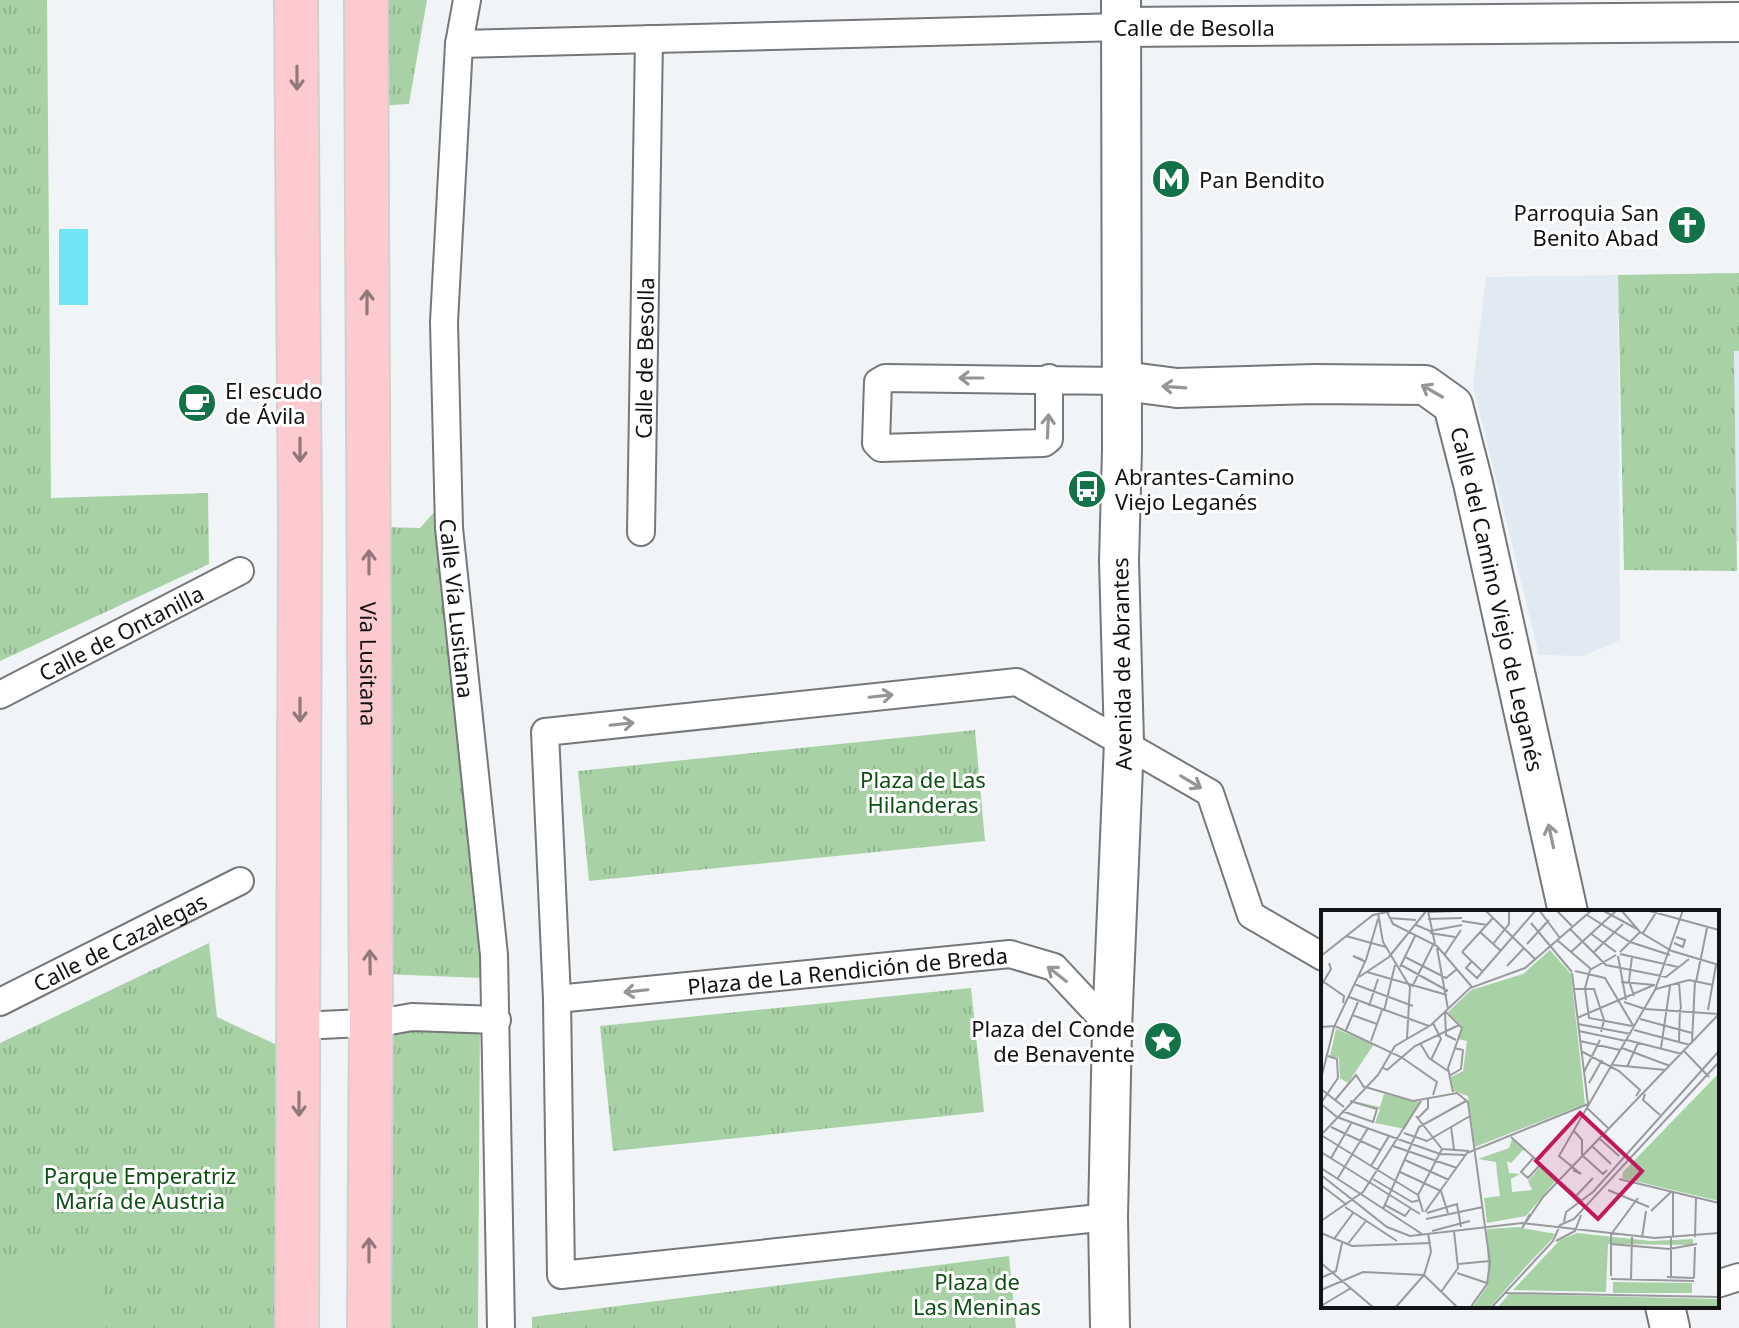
<svg xmlns="http://www.w3.org/2000/svg" width="1739" height="1328" viewBox="0 0 1739 1328" font-family="'Noto Sans',sans-serif">
  <defs>
    <pattern id="grass-tufts" width="24" height="20" patternUnits="userSpaceOnUse" patternTransform="scale(2)"><rect width="24" height="20" fill="#a8d2a6"/><path d="M3 7l-1-3M5 7V3M7 7l1-3M15 17l-1-3M17 17v-4M19 17l1-3" fill="none" stroke="#90b38e"/></pattern>
  </defs>
  <rect width="100%" height="100%" fill="#f1f4f7"/>
  <!-- built -->
  <path fill="#e1eaf3" d="M1618,275L1620,640L1583,656L1539,655L1473,385L1486,277Z
    M1734,351H1739V541H1736Z"/>
  <!-- grass -->
  <path fill="url(#grass-tufts)" d="M0,0H47L51,498L208,493L209,564L0,661Z
    M375,0H427L409,104L375,106Z
    M1739,273V351H1734L1737,571L1624,570L1618,275Z
    M438,508L482,978L383,974V527L420,528Z
    M975,730L985,841L589,881L578,771Z
    M209,943L217,1017L281,1047L280,1328H0V1043Z
    M971,988L984,1112L613,1151L600,1026Z
    M480,1018L478,1328H383L384,1022Z
    M1009,1256L1016,1328H532V1317Z"/>
  <!-- pitch -->
  <path fill="#a8d2a6" d="M102,1258L106,1328H0V1263Z"/>
  <!-- water -->
  <path fill="#6fe4f4" d="M59,229H88V305H59Z"/>
  <g fill="none" stroke-linecap="round" stroke-linejoin="round">
    <defs>
      <g id="street">
        <path id="s1" d="M467,0L459,44L444,322L449,528L494,955L501,1328"/>
        <path d="M459,44L1121,27"/>
        <path d="M1049,378V439L1044,443L881,448L876,443L878,382L885,378L1123,381"/>
        <path id="s2" d="M641,532L649,39"/>
        <path id="s3" d="M0,695L240,571"/>
        <path id="s4" d="M557,999L1010,954L1054,967L1112,1029"/>
        <path id="s5" d="M0,1002L240,881"/>
        <path d="M300,1026L384,1022L412,1017L497,1020"/>
        <path d="M1108,1217L561,1275L557,999L545,732L1017,682L1210,793L1251,915L1323,957"/>
        <path d="M1717,1284L1739,1277"/>
      </g>
      <g id="secondary">
        <path d="M1121,27L1739,22"/>
        <path id="s6" d="M1123,381L1177,388L1315,384L1425,385L1453,405L1473,483L1568,912"/>
        <path d="M1665,1306L1670,1328"/>
        <path d="M1110,1328L1108,1217L1112,1029L1124,742L1119,561L1122,450L1121,0"/>
      </g>
      <g id="primary">
        <path d="M296,0L300,527L297,1328"/>
        <path id="s7" d="M366,0L371,1023L369,1328"/>
      </g>
    </defs>
    <!-- street casing -->
    <use href="#street" stroke="#75777a" stroke-width="30"/>
    <!-- secondary casing -->
    <use href="#secondary" stroke="#75777a" stroke-width="42"/>
    <!-- primary casing -->
    <use href="#primary" stroke="#d0d0d0" stroke-width="46"/>
    <!-- street -->
    <use href="#street" stroke="#fff" stroke-width="26"/>
    <!-- secondary -->
    <use href="#secondary" stroke="#fff" stroke-width="38"/>
    <!-- primary -->
    <use href="#primary" stroke="#fdcbcf" stroke-width="42"/>
  </g>
  <!-- one-way arrows -->
  <defs><path id="oneway-shaft" d="M-6 0H5M1.5-3L5.5 0L1.5 3" fill="none" stroke-width="1.6" stroke-linecap="round" stroke-linejoin="round" transform="scale(2)"/></defs>
  <g stroke="#93787b">
    <use href="#oneway-shaft" transform="translate(297 78) rotate(90)"/>
    <use href="#oneway-shaft" transform="translate(367 302) rotate(-90)"/>
    <use href="#oneway-shaft" transform="translate(300 450) rotate(90)"/>
    <use href="#oneway-shaft" transform="translate(369 562) rotate(-90)"/>
    <use href="#oneway-shaft" transform="translate(300 710) rotate(90)"/>
    <use href="#oneway-shaft" transform="translate(370 962) rotate(-91)"/>
    <use href="#oneway-shaft" transform="translate(299 1104) rotate(90)"/>
    <use href="#oneway-shaft" transform="translate(369 1250) rotate(-90)"/>
  </g>
  <g stroke="#949595">
    <use href="#oneway-shaft" transform="translate(971 378) rotate(-180)"/>
    <use href="#oneway-shaft" transform="translate(1174 387) rotate(-176)"/>
    <use href="#oneway-shaft" transform="translate(1432 391) rotate(-150)"/>
    <use href="#oneway-shaft" transform="translate(1048 426) rotate(-87)"/>
    <use href="#oneway-shaft" transform="translate(881 696) rotate(-6)"/>
    <use href="#oneway-shaft" transform="translate(622 724) rotate(-6)"/>
    <use href="#oneway-shaft" transform="translate(1191 782) rotate(31)"/>
    <use href="#oneway-shaft" transform="translate(1551 836) rotate(-102)"/>
    <use href="#oneway-shaft" transform="translate(1057 974) rotate(-142)"/>
    <use href="#oneway-shaft" transform="translate(636 991) rotate(174)"/>
  </g>
  <!-- icons -->
  <defs>
    <symbol id="metro-disc" viewBox="-11 -11 22 22"><circle r="9.5" fill="#127248" stroke="#fff"/><path d="M-5.5 5V-5H-3L0 0L3-5H5.5V5H3V-.5L0 4L-3-.5V5Z" fill="#fff"/></symbol>
    <symbol id="church-disc" viewBox="-11 -11 22 22"><circle r="9.5" fill="#127248" stroke="#fff"/><path d="M-1.2-6h2.4v3.5h3.3v2.4h-3.3V6h-2.4V-.1h-3.3v-2.4h3.3Z" fill="#fff"/></symbol>
    <symbol id="cafe-disc" viewBox="-11 -11 22 22"><circle r="9.5" fill="#127248" stroke="#fff"/><path d="M-5.5-4.5H6V0H3Q3 3.5 0 3.5H-2.5Q-5.5 3.5-5.5 0ZM3-3.2v2h1.7v-2ZM-6 4.5H4V6H-6Z" fill="#fff"/></symbol>
    <symbol id="bus-disc" viewBox="-11 -11 22 22"><circle r="9.5" fill="#127248" stroke="#fff"/><path d="M-5-6H5V4H4V6H2V4H-2V6H-4V4H-5ZM-3.5-4V0h7V-4ZM-3.5 1.2v1.5H-2V1.2ZM2 1.2v1.5H3.5V1.2Z" fill="#fff"/></symbol>
    <symbol id="sight-disc" viewBox="-11 -11 22 22"><circle r="9.5" fill="#127248" stroke="#fff"/><path d="M0-6L1.8-2.2L6-1.7L2.9 1.2L3.7 5.4L0 3.3L-3.7 5.4L-2.9 1.2L-6-1.7L-1.8-2.2Z" fill="#fff"/></symbol>
  </defs>
  <g fill-rule="evenodd">
    <use href="#metro-disc" x="1149" y="157" width="44" height="44"/>
    <use href="#church-disc" x="1665" y="203" width="44" height="44"/>
    <use href="#cafe-disc" x="175" y="381" width="44" height="44"/>
    <use href="#bus-disc" x="1065" y="467" width="44" height="44"/>
    <use href="#sight-disc" x="1141" y="1019" width="44" height="44"/>
  </g>
  <g text-anchor="middle" dominant-baseline="central" stroke-width="6" stroke-linejoin="round" paint-order="stroke">
    <!-- street labels -->
    <g font-size="22" fill="#121314" stroke="#fff">
      <text x="1194" y="27">Calle de Besolla</text>
      <text stroke="none"><textPath href="#s2" startOffset="174">Calle de Besolla</textPath></text>
      <text stroke="none"><textPath href="#s6" startOffset="536">Calle del Camino Viejo de Leganés</textPath></text>
      <text stroke="none"><textPath href="#s1" startOffset="610">Calle Vía Lusitana</textPath></text>
      <text stroke="none"><textPath href="#s3" startOffset="136">Calle de Ontanilla</textPath></text>
      <text stroke="none"><textPath href="#s7" startOffset="664">Vía Lusitana</textPath></text>
      <text transform="translate(1121 664) rotate(-91)">Avenida de Abrantes</text>
      <text stroke="none"><textPath href="#s5" startOffset="134">Calle de Cazalegas</textPath></text>
      <text stroke="none"><textPath href="#s4" startOffset="292">Plaza de La Rendición de Breda</textPath></text>
    </g>
    <!-- poi labels -->
    <g font-size="22" fill="#121314" stroke="#fff" text-anchor="start">
      <text x="1199" y="179">Pan Bendito</text>
      <text x="1659" y="212" text-anchor="end">Parroquia San<tspan x="1659" dy="25">Benito Abad</tspan></text>
      <text x="225" y="390">El escudo<tspan x="225" dy="25">de Ávila</tspan></text>
      <text x="1115" y="476">Abrantes-Camino<tspan x="1115" dy="25">Viejo Leganés</tspan></text>
      <text x="1135" y="1028" text-anchor="end">Plaza del Conde<tspan x="1135" dy="25">de Benavente</tspan></text>
    </g>
    <!-- park labels -->
    <g font-size="22" fill="#0e4f14" stroke="#fff">
      <text x="923" y="779">Plaza de Las<tspan x="923" dy="25">Hilanderas</tspan></text>
      <text x="140" y="1175">Parque Emperatriz<tspan x="140" dy="25">María de Austria</tspan></text>
      <text x="977" y="1281">Plaza de<tspan x="977" dy="25">Las Meninas</tspan></text>
    </g>
  </g>
  <!-- overview -->
  <g transform="translate(1321 910)">
    <rect width="398" height="398" fill="#f1f4f7"/>
    <path d="M229,40L250,64L264,194L154,237L147,186L133,181L130,167L142,161L146,131L137,129L141,117L127,102L150,80L202,64ZM398,163V291L301,268L302,262ZM63,184L99,192L84,219L54,213L59,199L33,191L59,197ZM191,229L203,239L190,253L186,251L188,263L199,264L190,269L191,282L211,280L207,271L220,256L235,270L205,306L166,313L163,288L179,286L176,264L175,252L157,249L188,238ZM197,317L234,324L168,398H151L167,375L166,319ZM256,323L330,331L372,329V335L287,334L285,382L192,380L239,330ZM292,372L371,373V383H292Z" fill="#a8d2a6"/>
    <path d="M202,65L206,69L192,77L182,96L184,109L193,115L141,119L140,108L165,105Z" fill="#a8d2a6"/>
    <path d="M188,384L398,389V398H176Z" fill="#a8d2a6"/>
    <path d="M15,119L53,134L27,173L19,168L18,148L9,146ZM350,220L355,225L351,238L356,252L330,272L315,260L330,242L327,238ZM202,322L232,323V328L211,350L203,351L191,346Z" fill="#a8d2a6"/>
    <path fill="none" stroke="#989a9c" stroke-width="2" d="M65,0L72,14L116,36L151,77M164,0L214,49M218,0L239,28M235,0L252,17M281,0L316,19M300,0L319,22L351,41L398,55M325,0L398,20M107,1L114,34M107,2L166,0M57,3L62,32L89,77L86,128M266,5L309,32L349,45M68,8L95,10M107,9L141,8M141,11L166,15M210,13L251,62M95,15L109,21L141,15M249,19L285,55L345,67L368,49M159,22L180,41M109,23L134,27M269,23L295,42M322,23L336,1M25,26L65,37M236,30L270,59M353,33L362,37L364,30L355,27M172,34L188,14V0M206,34L228,10M116,38L127,99M141,42L172,8M141,42L162,62M250,42L296,0M299,42L319,22M272,43L302,14M124,44L140,20M299,44L357,57M295,45L269,60L264,78L268,108L311,116M0,46L52,5L75,0M297,46L305,90M84,47L125,68L136,59M311,47L308,71L313,86M42,50L32,46L45,52M151,51L145,58L156,68L215,0M80,55L127,81M186,56L203,38M79,57L94,26M254,61L284,68L313,117M46,62L126,85M38,67L68,47L106,0M0,70L23,86L22,93M300,72L334,75M375,72L386,18M358,73L360,99M33,74L92,96M0,76L10,59L8,53M91,77L112,35M253,79H273L283,110L280,122M335,79L368,70L392,75M28,87L108,116M303,92L324,99L398,104M48,96L57,69M387,100L395,55M63,101L74,55M124,101L141,118L127,158L132,182M124,103L125,125L135,130M31,105L56,114M256,108L333,75M319,109L371,123M257,114L310,124M0,117L14,116L80,147L116,172L112,185M25,120L37,92M313,120L369,135M258,121L305,131M306,130L361,144M50,131L61,100M259,131L299,140M358,131L359,99M371,132L374,71M99,133L108,148L127,161M301,138L349,156M340,138L349,76M260,141L298,161L319,180L315,186M363,141L388,167M7,146L16,149L17,168M110,150L120,129L112,113M292,155L345,160M61,157L66,160L94,136L138,115M306,157L317,133M263,162L279,130M128,166L140,159L142,140L133,138M0,169L13,117L45,50L57,9M268,173L281,150M41,176L92,191L136,183L147,192L169,353L166,374L149,398M0,179L23,197M324,184L322,190L339,205M14,190L35,165L43,177M0,193L17,168M0,194L16,207L46,218L119,244L144,245M266,198L287,218M21,201L52,212L56,199L29,191M95,206L121,239M97,208L107,198V188M130,216L133,240M10,217L59,240M253,221L261,230V245M83,223L106,231L149,206M0,225L97,285M0,225L57,165L74,136L110,115L149,78L204,58L271,0M190,227L262,292M278,228L298,246M72,236L136,258M271,236L290,254M121,239L148,241M0,242L99,304M262,246L282,264L286,260M213,247L200,262L207,268L220,254M10,248L31,212M84,250L128,270M50,256L68,226M0,258L101,324M252,260L260,264L238,246L334,80L362,0M79,262L120,281L127,303M0,265L66,317L89,326L201,313L334,328L398,323M17,268L47,218M52,269L91,292L99,290M298,269L398,293M0,275L26,295M287,280L328,297M255,286L272,268M64,295L84,306L90,298M24,297L76,331M62,299L98,217L145,191M330,301L350,282M102,302L97,285L121,239M104,302L146,243L267,194L251,63M106,303L136,294L140,317M209,304L201,318L222,287L398,104M105,309L162,297M0,311L42,282L100,191M243,312L245,302L272,282L398,141M111,321L149,311M0,323L31,336L110,333M290,323V366M291,323L317,288M352,327V283M374,327L375,288M321,328L325,301M13,329L32,303M235,331L254,321L260,305M289,334L348,339L376,334M26,335L45,311M0,353L53,398M137,354L169,351M136,363L166,373M103,365L137,398M346,367L373,368M350,367V328M0,368L15,361L21,333M373,368L374,337M290,369L373,371M310,370L311,327M0,380L42,362L103,365M120,382L137,358L133,321M185,383L398,387M0,396L30,378M74,398L103,365L110,342L107,323M170,398L232,331L239,315L253,309L398,152"/>
    <path fill="#c2185b" fill-opacity="0.15" stroke="#c2185b" stroke-width="4" d="M259,203L321,261L277,309L215,251Z"/>
    <rect width="398" height="398" fill="none" stroke="#121314" stroke-width="4"/>
  </g>
</svg>
